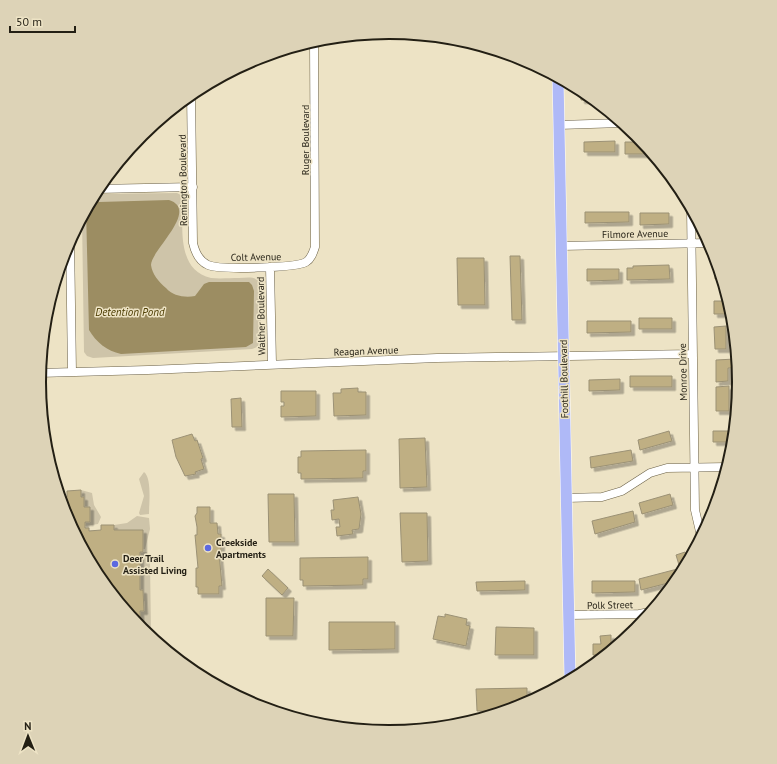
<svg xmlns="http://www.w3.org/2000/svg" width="777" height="764" viewBox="0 0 777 764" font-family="'PT Sans',sans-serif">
  <defs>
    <filter id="shadow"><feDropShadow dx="3.5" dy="3.5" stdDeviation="0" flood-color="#0004"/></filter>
  </defs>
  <rect width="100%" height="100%" fill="#ede3c5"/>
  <!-- green -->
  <path fill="#cec4a9" d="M177,193L183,196C183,223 175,270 211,278C220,279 230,278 239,278C246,278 254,276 259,281L262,341L257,347L252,349L93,358L87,356L84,352L82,217L94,194Z
    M144,472C152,478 149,504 149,514L140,515L139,513L144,496L139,479Z
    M81,490L92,493L94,505L101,517L98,524L85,526V522H90V507H84V497H81Z
    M137,516L149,518L150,529L145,549H143V530H114V525L127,523Z
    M140,552H147L150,564L151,631L148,635L140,629V611H144L143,590H140Z"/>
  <!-- water -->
  <path fill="#9c8d62" d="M92,197L98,199L99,202L169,200C200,210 151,250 151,265C152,274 159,282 166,288C173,296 185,298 195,296L204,284L209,282H249L252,285L254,291L253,343L246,347L121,354C107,351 96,342 89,330L86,209Z"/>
  <!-- building -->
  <path fill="#bfaf83" stroke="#9b9175" filter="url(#shadow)" d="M581,90L583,91L594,100H581Z
    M615,141V152H584V142Z
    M625,142H642L652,154H625Z
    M585,212H629V222L585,223Z
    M640,213H669V224L640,225Z
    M510,256H520L522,320H512Z
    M457,258H484L485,305H458Z
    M669,265L670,279L627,280V268H633V266Z
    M715,266H717L721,279H715Z
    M587,269H619V280L587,281Z
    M714,301H727V314H714Z
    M639,318H672V329H639Z
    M587,321H631V332L587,333Z
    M726,326V349H715L714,327Z
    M735,359V368H728V381L716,382V360Z
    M630,376H672V387H630Z
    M620,379V390L589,391V380Z
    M729,386V411H716V387Z
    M358,388V392H366V415L334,416L333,393H341V389Z
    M281,391H316V416L281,417V406H284V402H281Z
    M241,398L242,427H232L231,399Z
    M669,431L672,441L640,450L638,440Z
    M713,431H734L733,442H713Z
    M192,434L195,441L197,440L203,458L201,459L204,469L195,472L196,474L185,476L176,457L172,440Z
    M425,438L427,487L400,488L399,439Z
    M366,450V471H363V478L301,479V473H298V457H301V451Z
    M631,450L633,461L591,468L590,457Z
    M81,490V497H84V507H90V522H85V528H89V531L101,530V525H114V530H143V552H140V590H143L144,611H140L141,629L97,576L65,516L59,497H67V491Z
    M268,494H294L295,542H269Z
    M670,494L673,505L642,514L639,503Z
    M358,497L361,514L359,529L352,530L353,534L337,536L336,527H340L339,519L332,520L331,510H334L333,500Z
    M197,507H210V523H217L218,534H221V553H219L222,586H219V594H198V587H196V568H198L195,535H197V527L195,516L197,513Z
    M633,511L635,522L595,534L592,521Z
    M400,513H427L428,561L402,562Z
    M685,552L688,561L679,565L676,555Z
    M368,557V579H363V585L303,586V580H300V558Z
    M685,567L676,581L641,590L639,579Z
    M268,569L288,588L282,595L262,576Z
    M525,581V590L477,591L476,582Z
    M592,581H635V592L592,593Z
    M266,598H294L293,636H266Z
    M445,614L467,619L466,625L470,626L466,646L433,639L438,616L445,617Z
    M329,622H395V649L329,650Z
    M496,627L534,628V655H495Z
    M611,635V643H620L605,655H593V644H601L600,636Z
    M527,688V703L522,705L505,711H477L476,689Z"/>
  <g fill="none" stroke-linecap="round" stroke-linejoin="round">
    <defs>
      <path id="minor" d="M191,93L193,243C195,252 199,261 208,265C219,270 296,268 306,262C311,259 313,253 315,247L314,41
        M559,125L622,123
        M97,189L193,187
        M691,208L695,510L701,536
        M70,238L72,372
        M561,246L709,243
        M270,267L272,364
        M39,373L148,370L437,358L693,354
        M567,498L602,497L622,491L650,473L667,468L727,467
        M569,615L639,614L650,612"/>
      <path id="major" d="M558,78L570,680"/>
    </defs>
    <!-- minor casing -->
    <use href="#minor" stroke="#6b6147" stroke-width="9"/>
    <!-- major casing -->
    <use href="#major" stroke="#fff" stroke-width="12"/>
    <!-- minor -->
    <use href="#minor" stroke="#fff" stroke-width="8"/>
    <!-- major -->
    <use href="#major" stroke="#afb9f7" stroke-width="11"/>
  </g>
  <!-- markers -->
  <g fill="#5c69e0" stroke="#ede3c5" stroke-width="1.5">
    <circle cx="208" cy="548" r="4"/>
    <circle cx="115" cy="564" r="4"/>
  </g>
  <g text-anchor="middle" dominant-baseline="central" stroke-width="3" stroke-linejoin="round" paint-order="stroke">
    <!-- street labels -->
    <g font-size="10" fill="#231f14" stroke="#ede3c5">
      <text transform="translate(305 140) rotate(-90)">Ruger Boulevard</text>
      <text transform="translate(183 180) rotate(-91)">Remington Boulevard</text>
      <text transform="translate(635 234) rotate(-1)">Filmore Avenue</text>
      <text transform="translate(256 257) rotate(-1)">Colt Avenue</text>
      <text transform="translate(261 316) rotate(-91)">Walther Boulevard</text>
      <text transform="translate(366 351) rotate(-2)">Reagan Avenue</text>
      <text transform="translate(683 372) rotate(-91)">Monroe Drive</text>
      <text transform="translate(564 379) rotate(-91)">Foothill Boulevard</text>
      <text transform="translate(610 605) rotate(-1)">Polk Street</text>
    </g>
    <!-- poi labels -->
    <g font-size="10" font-weight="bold" fill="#231f14" stroke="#ede3c5" text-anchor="start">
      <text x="216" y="542">Creekside<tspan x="216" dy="12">Apartments</tspan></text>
      <text x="123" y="558">Deer Trail<tspan x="123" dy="12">Assisted Living</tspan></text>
    </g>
    <!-- water labels -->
    <g font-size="11" font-style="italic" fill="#4c3c01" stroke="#ede3c5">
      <text x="130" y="312">Detention Pond</text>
    </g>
  </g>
  <!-- crop -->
  <path d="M0 0H777V764H0ZM46 382a343 343 0 1 1 686 0a343 343 0 1 1-686 0Z" fill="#ddd3b7" fill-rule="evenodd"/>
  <path fill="none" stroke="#231f14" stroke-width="2" d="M46 382a343 343 0 1 1 686 0a343 343 0 1 1-686 0Z"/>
  <!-- north arrow -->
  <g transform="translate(28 736) rotate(359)" stroke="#ede3c5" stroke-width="3" paint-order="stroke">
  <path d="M0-3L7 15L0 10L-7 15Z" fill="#231f14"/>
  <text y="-6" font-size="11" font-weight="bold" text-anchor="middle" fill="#231f14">N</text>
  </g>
  <!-- scale -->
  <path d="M10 26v6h65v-6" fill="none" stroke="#231f14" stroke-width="2"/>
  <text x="16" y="26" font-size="12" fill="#231f14" stroke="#ede3c5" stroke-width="3" paint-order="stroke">50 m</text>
</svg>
